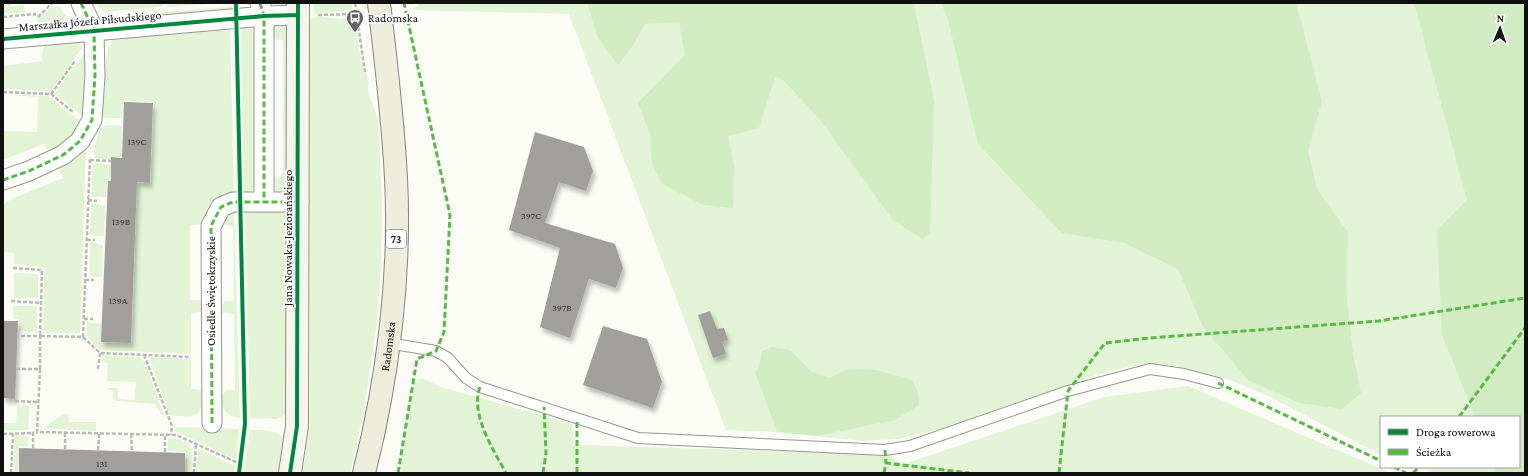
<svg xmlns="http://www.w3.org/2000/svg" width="1528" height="476" viewBox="0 0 1528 476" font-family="'Crimson Pro',serif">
  <defs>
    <filter id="shadow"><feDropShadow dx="2.5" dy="4.5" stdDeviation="2" flood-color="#0004"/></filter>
  </defs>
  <rect width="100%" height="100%" fill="#fcfcf7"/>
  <!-- green -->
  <path fill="#e2f4d5" d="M3,3H11V6L24,5L25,12L3,14Z
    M95,3H163L161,7L103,12Z
    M169,3H226L166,7Z
    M314,3H352V10L314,14Z
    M420,3H1525V473H1435L1413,467H1519V417H1381V455L1266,395L1230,380L1176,366L1141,364L1096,375L936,430L898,439L863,441L777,432L726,430L569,14L412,10Z
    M52,6L60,7L66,16L62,22L38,24L37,20Z
    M232,7V11L160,17L162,12Z
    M157,12L154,17L114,20L104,17Z
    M313,16L341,19L352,17L355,20L363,73H367L369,95L379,122L382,205L381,270L377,322L363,416L350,473H303L310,422L309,21Z
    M277,24L289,29L287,187C283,192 278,195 272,192L269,169L278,178L283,173V40L271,39L273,25Z
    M230,26L234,194L216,200L209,206L202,224L190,225V300H199L204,304L203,311L191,313V354L100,350L87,337V322L102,324L101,342L132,343L137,183H151L154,102L123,101L122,118H106L102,117L107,49L112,43L111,39Z
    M241,26C249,26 253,28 257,35L258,184L254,190L244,193Z
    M70,41L80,44L82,48L51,91L3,89V66L42,61C41,38 52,43 70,41Z
    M85,52L87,56L84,117L54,94Z
    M3,94L48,96L82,122L79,131L50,155L44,144L3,160V131L37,132L38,97Z
    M107,125L122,126L121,157H111V159L94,158C94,147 96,139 100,128Z
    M86,146L80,333H43L44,267L14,264V253L3,252V205L11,199L63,178L58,167Z
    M93,163L121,166L120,181H107L106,197H91Z
    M91,203L105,205L104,236H90Z
    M234,209L240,418C228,417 222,410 220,398L226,390H235L234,314L222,313L220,308L225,301H234L233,226L219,225L222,216Z
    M245,209L285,211L288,214L286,414L277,419L250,418Z
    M90,242L103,245L102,277L89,276Z
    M14,273L38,274V298H14Z
    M13,306H37V332L19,331V319H13Z
    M103,355L139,357L145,362L164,415H161L155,404L116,401L113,399V390H107V388H118V399L134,400L136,382L107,381L108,363L102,362Z
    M149,357L191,359V389L201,390L203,392C203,421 192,417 169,415Z
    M421,378L441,387L572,424L574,445L886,454L904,464L1104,397L1188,386L1391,473H398L413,382Z
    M17,405L29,406L28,430H3V423H16Z
    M63,414H69V422H96V431L44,428Z
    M175,427L239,429L236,460L175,431Z
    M250,430C263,430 277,428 285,441L280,473H244Z
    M15,436L28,437V446H19L18,473H13Z
    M168,438C197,440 193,450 192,473H185L186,452L168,451Z
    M198,448L235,466L234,473H196Z"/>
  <!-- forest -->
  <path fill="#d1ecc2" d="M587,3H914L934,101L930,232L922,239L893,220L818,117L782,79L775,77L759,128L728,136L734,165L733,208L703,205L662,184L652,164L650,133L638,103L685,55L679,22L645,24L632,47L618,65L598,38Z
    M941,3H1296L1322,101L1308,151L1318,191L1348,232L1346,290L1353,354L1361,393L1342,409L1299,403L1248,380L1203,327L1178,269L1124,243L1062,233L978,144L948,20Z
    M1414,3H1525V473H1496L1494,467H1519V417H1475L1442,335L1437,230L1467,200Z
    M772,347L790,350L812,372L830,378L847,369L876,370L912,380L917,390L919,405L895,420L816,436L777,432L755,372L759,367L762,351Z"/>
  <!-- building -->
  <path fill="#a09f9c" filter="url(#shadow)" d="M124,102L153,103L150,183L137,182L131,343L101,342L108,181H111V157L122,158Z
    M535,132L584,147L593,171L586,191L559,182L545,223L615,244L623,268L616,288L589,279L570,338L540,327L560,248L509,230Z
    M710,311L717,329L724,328L728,340L722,342L726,354L713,358L698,315Z
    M3,321H18L15,399L3,398Z
    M603,326L647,339L662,382L653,408L583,385Z
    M19,448L185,453V473H19Z"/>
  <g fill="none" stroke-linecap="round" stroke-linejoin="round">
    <defs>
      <path id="lane" d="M388,343L436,351L448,358L466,378L480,387L638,438L885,450L910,446L1068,391L1150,369L1184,374L1218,383"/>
      <path id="street" d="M260,4L264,16V202
        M3,39L264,16L298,15
        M3,180L29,171L63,155L80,141L92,120L95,76L94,31L81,3
        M212,423L211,226L221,207L233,202H299"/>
      <path id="secondary" d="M290,473L297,426L298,3"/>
      <g id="primary">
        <path id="s1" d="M364,473C388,379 401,275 396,178C393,119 386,61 379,3"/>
      </g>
    </defs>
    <!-- lane casing -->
    <use href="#lane" stroke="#969694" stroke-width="12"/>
    <!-- street casing -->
    <use href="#street" stroke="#969694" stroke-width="21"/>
    <!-- secondary casing -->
    <use href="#secondary" stroke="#8d8d8b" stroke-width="24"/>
    <!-- primary casing -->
    <use href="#primary" stroke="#848481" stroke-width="24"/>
    <!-- path -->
    <path stroke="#b9b9b8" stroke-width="2.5" stroke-dasharray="4 2" stroke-linecap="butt" d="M355,3L365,73
      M318,15L356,14
      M3,17L35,14V17
      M38,17L52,3
      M3,92L51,94L74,113
      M51,94L75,61
      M90,160L111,161
      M88,200L97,201
      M87,240H95
      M13,268L42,270L40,336L83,337L90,157
      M85,280H94
      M11,301L41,303
      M84,319H93
      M83,337L100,353L191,357
      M144,355L172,426L171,435
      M16,369H40V336H18
      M40,369L37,432L176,435L236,462
      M98,369L100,353
      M15,401L38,402
      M65,433V449
      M3,434L33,433
      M131,434L132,451
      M33,448V433L37,432
      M98,450L99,434
      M165,452V435
      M11,473L13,434
      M194,473L196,444"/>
    <!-- lane -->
    <use href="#lane" stroke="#fffffe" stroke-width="10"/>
    <!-- street -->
    <use href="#street" stroke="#fffffe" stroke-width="19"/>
    <!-- secondary -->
    <use href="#secondary" stroke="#f5f6eb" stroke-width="22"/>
    <!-- primary -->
    <use href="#primary" stroke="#eeecda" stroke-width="22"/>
    <!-- quiet -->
    <path stroke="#58b947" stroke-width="3" stroke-dasharray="6 3" stroke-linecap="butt" d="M260,3L264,16V202
      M3,180L29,171L63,155L80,141L92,120L95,76L94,31L81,3
      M1218,383L1381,461
      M480,387C470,414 493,449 506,473
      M1459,417L1525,328
      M212,423L211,226L221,207L233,202H299
      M885,450L886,463
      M1394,467L1406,473
      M398,473L417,359L436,351L444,332L450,215L404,3
      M543,473L546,453L544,407
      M577,473V419
      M884,473L886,463L969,473
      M1059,473L1068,391L1105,343L1149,338L1379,321L1525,298
      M1413,473L1419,467"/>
    <defs>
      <path id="cycleway" d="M236,3L245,424L239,473
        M3,39L264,16L298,15
        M290,473L297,426L298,3"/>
    </defs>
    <!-- cycleway casing -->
    <use href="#cycleway" stroke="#fff" stroke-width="6"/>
    <!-- cycleway -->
    <use href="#cycleway" stroke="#00873e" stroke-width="4"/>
  </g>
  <!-- icons -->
  <defs>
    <symbol id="bus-pin" viewBox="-11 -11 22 30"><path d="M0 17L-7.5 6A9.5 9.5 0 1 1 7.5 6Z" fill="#636361" stroke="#fff"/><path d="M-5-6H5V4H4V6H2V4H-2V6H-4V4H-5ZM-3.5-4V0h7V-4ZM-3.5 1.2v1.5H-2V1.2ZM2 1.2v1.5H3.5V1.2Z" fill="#fff"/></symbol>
  </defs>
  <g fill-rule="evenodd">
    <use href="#bus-pin" x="345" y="8" width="20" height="27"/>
  </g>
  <g text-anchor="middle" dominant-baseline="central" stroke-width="4" stroke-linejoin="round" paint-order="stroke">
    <!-- number labels -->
    <g font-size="10" fill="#343433">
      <text x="137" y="141">139C</text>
      <text x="531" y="215">397C</text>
      <text x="121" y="221">139B</text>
      <text x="118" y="300">139A</text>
      <text x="562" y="307">397B</text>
      <text x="102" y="463">131</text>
    </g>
    <!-- shield labels -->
    <rect fill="#fff" stroke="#585858" stroke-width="1" x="386" y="230" width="20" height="18" rx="3"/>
    <g font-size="11" font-weight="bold" fill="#101010">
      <text x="396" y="239">73</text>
    </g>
    <!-- poi labels -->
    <g font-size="12" fill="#101010" stroke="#fff" text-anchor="start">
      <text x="368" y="18">Radomska</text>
    </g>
    <!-- street labels -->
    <g font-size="12" fill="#101010" stroke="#fff">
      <text transform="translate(90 21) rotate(-5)">Marszałka Józefa Piłsudskiego</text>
      <text transform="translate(288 238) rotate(-90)">Jana Nowaka-Jeziorańskiego</text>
      <text transform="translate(211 291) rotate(-90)">Osiedle Świętokrzyskie</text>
      <text stroke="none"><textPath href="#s1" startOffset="129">Radomska</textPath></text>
    </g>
  </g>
  <!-- border -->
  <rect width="1528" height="476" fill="none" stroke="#101010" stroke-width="8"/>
  <!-- legend -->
  <rect x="1380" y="416" width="140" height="52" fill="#ffffff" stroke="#9f9f9f"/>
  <rect x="1388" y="429" width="20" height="6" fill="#00873e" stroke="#9f9f9f"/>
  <text x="1416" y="436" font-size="12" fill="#101010">Droga rowerowa</text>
  <rect x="1388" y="449" width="20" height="6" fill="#58b947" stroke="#9f9f9f"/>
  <text x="1416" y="456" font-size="12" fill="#101010">Ścieżka</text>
  <!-- north arrow -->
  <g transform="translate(1500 28) rotate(2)" stroke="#ffffff" stroke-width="3" paint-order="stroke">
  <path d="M0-3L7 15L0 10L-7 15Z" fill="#101010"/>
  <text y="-6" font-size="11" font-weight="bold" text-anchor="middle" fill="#101010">N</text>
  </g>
</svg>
